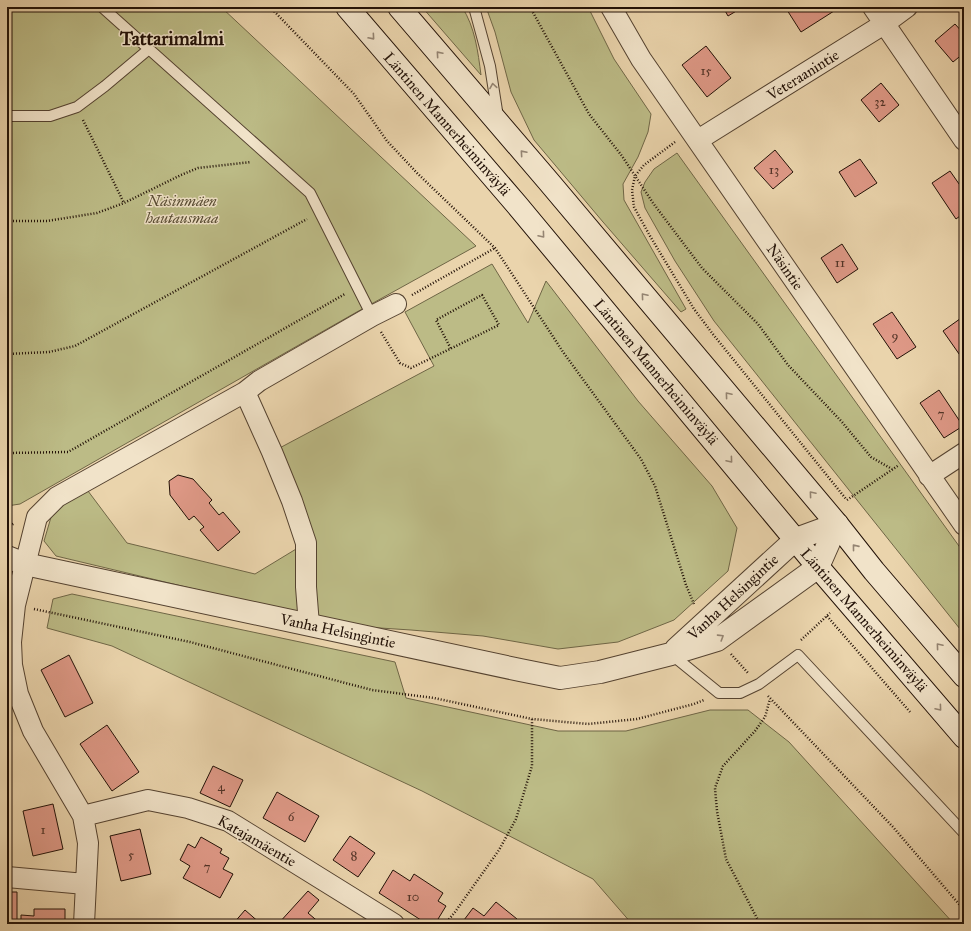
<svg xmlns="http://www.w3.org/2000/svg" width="971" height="931" viewBox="0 0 971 931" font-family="'IM FELL Great Primer',serif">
  <rect width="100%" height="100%" fill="#ead4ac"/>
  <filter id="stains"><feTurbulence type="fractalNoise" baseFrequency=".005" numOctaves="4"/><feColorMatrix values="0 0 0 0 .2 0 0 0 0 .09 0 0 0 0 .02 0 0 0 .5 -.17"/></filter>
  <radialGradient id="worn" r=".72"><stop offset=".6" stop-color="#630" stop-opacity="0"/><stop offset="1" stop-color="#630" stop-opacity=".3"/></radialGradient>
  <!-- green -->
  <path fill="#bcbb86" stroke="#6f6646" d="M7,7H221L476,246L355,313L20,504L7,506Z
    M422,7H462C475,27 478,52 481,75Z
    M486,7H588L614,59L651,114L648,132L638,157L623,184L624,200L686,309L681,312L603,222L534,140L511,92L495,32Z
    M677,153L964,553V634L714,321L675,261L645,208L641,192L645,182L654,169Z
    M492,264L528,323L546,281L638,401L712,486L737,528L728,571L674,620L618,642L558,649L483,636L411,630L349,626L56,556L44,541L57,497L82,483L127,543L255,574L306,543L272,452L434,366L405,312Z
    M72,594L395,662L406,698L558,731H626L710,710H748L789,742L954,924H632L593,879L422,791L112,646L47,628L53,599Z"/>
  <!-- building -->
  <path fill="#df9987" stroke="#221107" d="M723,7H743L728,16Z
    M792,7H831L834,11L801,32L787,10Z
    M955,24L964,34V53L953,62L935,41Z
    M706,46L731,78L707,97L682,65Z
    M881,83L899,105L879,122L861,100Z
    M775,150L793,172L773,189L754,168Z
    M860,159L877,183L855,197L839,172Z
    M950,171L964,191V213L956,219L932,183Z
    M842,244L858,269L837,283L821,258Z
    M892,312L916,347L897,359L873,324Z
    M964,316V361L943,331Z
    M939,390L963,426L944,438L920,403Z
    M178,475L193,479L212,500L209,503L219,515L223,512L240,532L218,551L200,530L204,527L194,516L189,520L170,495L169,481Z
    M69,655L93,703L65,717L41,670Z
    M107,725L139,772L112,791L80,744Z
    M213,766L243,780L230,807L200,793Z
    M277,792L319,816L305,842L263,818Z
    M53,804L63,849L33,856L23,811Z
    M140,829L151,874L121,881L110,836Z
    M350,836L375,853L358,877L333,860Z
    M201,837L222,849L220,853L229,858L223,869L233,874L220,898L183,878L190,866L180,860L188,844L195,848Z
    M393,870L410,881L414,874L443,893L438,901L446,906L435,924H427L379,893Z
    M308,891L319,900L308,913L321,924H278Z
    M7,892H17V924H7Z
    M496,902L517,919L512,924H461L473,908L484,916Z
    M34,909H65V924H21V915L34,916Z
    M245,910L261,924H233Z"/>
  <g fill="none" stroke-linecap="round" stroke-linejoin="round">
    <defs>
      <path id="service" d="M102,7L310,193L372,316
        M474,7L490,66L498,117
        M7,116H50L77,107L105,86L149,49
        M671,654L719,693H740L759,684L798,655L964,833"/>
      <path id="minor" d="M611,7L641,59L964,525
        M873,7L964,140
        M698,140L884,24L907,7
        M245,392L272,452L292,501L306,543V587L309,625
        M929,476L964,453
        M83,816L148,800L188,808L228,821L394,924
        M7,877L85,884
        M84,924L88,843L83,816L33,731L18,694L12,665L11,642L15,605L37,517L57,497L245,392L259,381L372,316L396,304"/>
      <path id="tertiary" d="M7,557L25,564L520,670L560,678L600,672L671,654L717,640L818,567L837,524
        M676,649L796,539L837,524"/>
      <path id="secondary" d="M347,7L517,205L818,567L964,737
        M399,7L549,182L837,524L874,571L964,676"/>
    </defs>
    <!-- service casing -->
    <use href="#service" stroke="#544230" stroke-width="12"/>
    <!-- minor casing -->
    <use href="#minor" stroke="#544230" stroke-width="22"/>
    <!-- tertiary casing -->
    <use href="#tertiary" stroke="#544230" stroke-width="24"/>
    <!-- secondary casing -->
    <use href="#secondary" stroke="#221107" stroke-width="24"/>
    <!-- path -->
    <path stroke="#221107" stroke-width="2.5" stroke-dasharray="1 2" stroke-linecap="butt" d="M270,7L354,94L387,141L417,173L495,248L563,352L641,459L655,486L686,585L694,604
      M530,7L589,114L622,156L653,203L702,268L758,324L788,365L842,422L871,457L892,469
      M83,120L124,203
      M675,142L644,165L635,176L632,190L634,207L650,236L694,309L712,333L846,499
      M7,221H47L97,213L124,203L181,175L198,168L251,162
      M412,295L495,248
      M381,332L400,363L411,368L499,325L482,295L436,320L451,349
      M7,354L49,352L75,346L307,219
      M7,453L68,452L345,294
      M847,500L899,465
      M7,527L15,523
      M34,609L190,642L372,690L434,698L532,719L588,724L637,719L694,704L704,700
      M827,616L910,712
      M801,640L830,613
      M731,654L748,673
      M768,696L893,827L964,910
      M445,924L455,912L499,850L516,819L532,766V719
      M760,924L726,859L717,811L715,788L723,766L755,731L765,717L770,699"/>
    <!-- service -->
    <use href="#service" stroke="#f1e3c9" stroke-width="10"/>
    <!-- minor -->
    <use href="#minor" stroke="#f1e3c9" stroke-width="20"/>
    <!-- tertiary -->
    <use href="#tertiary" stroke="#f1e3c9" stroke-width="22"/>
    <!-- secondary -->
    <use href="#secondary" stroke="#f1e3c9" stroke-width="22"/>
  </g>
  <!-- one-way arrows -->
  <defs><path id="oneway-chevron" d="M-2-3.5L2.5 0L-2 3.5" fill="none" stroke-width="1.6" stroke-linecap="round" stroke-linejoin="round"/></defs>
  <g stroke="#948472">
    <use href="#oneway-chevron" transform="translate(372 37) rotate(49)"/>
    <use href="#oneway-chevron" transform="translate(439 54) rotate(-131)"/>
    <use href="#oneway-chevron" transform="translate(493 86) rotate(-99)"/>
    <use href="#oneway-chevron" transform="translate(523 153) rotate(-131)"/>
    <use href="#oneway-chevron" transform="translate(542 235) rotate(50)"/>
    <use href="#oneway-chevron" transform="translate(644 296) rotate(-130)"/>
    <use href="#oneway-chevron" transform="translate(728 395) rotate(-130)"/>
    <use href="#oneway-chevron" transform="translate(730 460) rotate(50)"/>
    <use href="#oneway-chevron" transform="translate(812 494) rotate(-130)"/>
    <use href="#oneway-chevron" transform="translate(855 547) rotate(-129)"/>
    <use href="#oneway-chevron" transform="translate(721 637) rotate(-32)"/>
    <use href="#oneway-chevron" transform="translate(939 646) rotate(-130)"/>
    <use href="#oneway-chevron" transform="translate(939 708) rotate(50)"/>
  </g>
  <g text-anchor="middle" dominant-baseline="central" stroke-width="3" stroke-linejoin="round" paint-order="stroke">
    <!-- number labels -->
    <g font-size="13" fill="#513327">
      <text x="706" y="71">15</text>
      <text x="880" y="102">32</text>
      <text x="774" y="170">13</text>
      <text x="840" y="263">11</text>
      <text x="895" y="336">9</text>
      <text x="941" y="414">7</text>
      <text x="221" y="787">4</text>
      <text x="291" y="817">6</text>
      <text x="43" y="830">1</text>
      <text x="131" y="855">5</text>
      <text x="354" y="856">8</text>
      <text x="207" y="867">7</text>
      <text x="413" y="897">10</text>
    </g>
    <!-- street labels -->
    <g font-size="15" fill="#221107" stroke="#f1e3c9">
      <text transform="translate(803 75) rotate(-32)">Veteraanintie</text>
      <text transform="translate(447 124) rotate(49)">Läntinen Mannerheiminväylä</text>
      <text transform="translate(785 267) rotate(55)">Näsintie</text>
      <text transform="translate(656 372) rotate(50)">Läntinen Mannerheiminväylä</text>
      <text transform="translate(733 597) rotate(-43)">Vanha Helsingintie</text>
      <text transform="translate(864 620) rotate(49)">Läntinen Mannerheiminväylä</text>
      <text transform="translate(338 631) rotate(12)">Vanha Helsingintie</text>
      <text transform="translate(257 841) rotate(30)">Katajamäentie</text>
    </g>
    <!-- park labels -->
    <g font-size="15" font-style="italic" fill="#584c33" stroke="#f1e3c9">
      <text x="182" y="201">Näsinmäen<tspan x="182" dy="17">hautausmaa</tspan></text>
    </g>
    <!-- district labels -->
    <g font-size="19" font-weight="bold" fill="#221107" stroke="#f1e3c9">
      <text x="172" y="38">Tattarimalmi</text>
    </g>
  </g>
  <!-- margin -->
  <rect width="971" height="931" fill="none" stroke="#ead4ac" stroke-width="24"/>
  <rect x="8" y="8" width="955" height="915" fill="none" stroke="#221107" stroke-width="2"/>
  <rect x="12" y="12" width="947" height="907" fill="none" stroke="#221107"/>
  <rect width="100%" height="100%" filter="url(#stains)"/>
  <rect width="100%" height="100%" fill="url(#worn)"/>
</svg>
